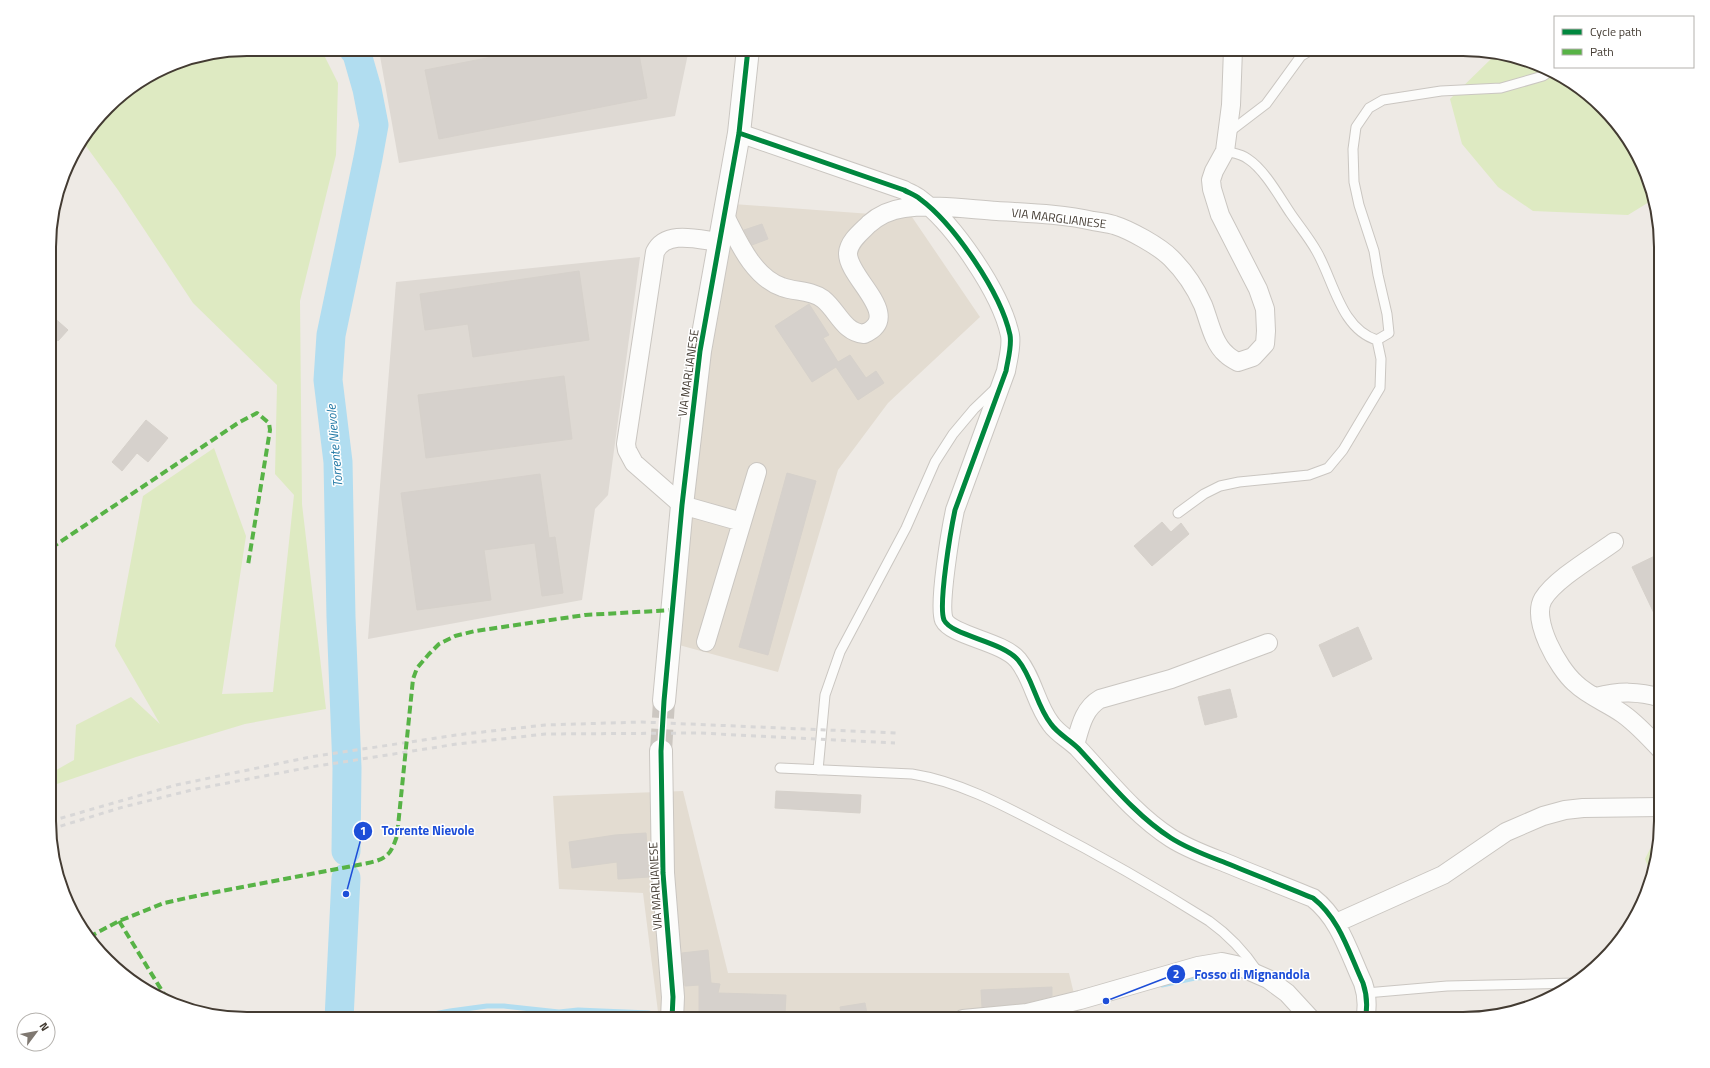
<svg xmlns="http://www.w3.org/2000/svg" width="1710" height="1068" viewBox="0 0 1710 1068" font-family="'Titillium Web',sans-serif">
  <rect width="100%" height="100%" fill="#eeeae5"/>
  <!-- residential -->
  <path fill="#e3dcd1" d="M733,204L912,217L980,317L888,403L838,470L778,672L679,645L697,444Z
    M683,791L728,973H1069L1080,1019H620L621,1014L658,1012L643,893L559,889L553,796Z"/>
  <!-- industrial -->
  <path fill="#ded9d3" d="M377,49H689L675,116L399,163L380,56Z
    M640,257L608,495L595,509L582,600L368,639L396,282Z"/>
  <!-- green -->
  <path fill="#deeac2" d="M247,49H321L338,83L336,155L300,301L302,504L326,709L245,724L136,757L51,786V773L74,760L76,725L131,697L160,724L115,646L143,496L214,448L246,536L222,694L273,692L294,495L275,474L277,385L193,303L118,190L83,142L116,98L172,64Z
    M1499,54C1515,56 1527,61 1542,68C1552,73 1563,77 1572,82C1609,104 1645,157 1654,199L1628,215L1533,211L1498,187L1462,144L1450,99L1492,58Z
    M1659,841L1652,877L1645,859L1653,843Z"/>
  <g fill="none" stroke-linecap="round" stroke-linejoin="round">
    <!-- stream -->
    <path stroke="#b1ddf0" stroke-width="5" d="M1162,985L1195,978L1211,977
      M423,1019L434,1014L450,1011L487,1006H504L559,1012L578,1010L649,1013L660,1019
      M1043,1019L1062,1013"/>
    <!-- river -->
    <path stroke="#b1ddf0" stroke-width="29" d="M346,851L347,768L341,617L338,462L328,380L331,335L368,158L374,125L367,89L357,54L353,49
      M339,1019L346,878"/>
  </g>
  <!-- building -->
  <path fill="#d6d1cc" stroke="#d6d1cb" d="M533,49H638L647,98L439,139L425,70Z
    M762,224L768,239L752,245L744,230Z
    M579,271L589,340L473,357L468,324L425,330L420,294Z
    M809,304L829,335L823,338L838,362L850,355L866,378L876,371L884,383L858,400L836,367L812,382L775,326Z
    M51,315L68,330L58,341L51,335Z
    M564,376L572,439L426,458L418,395Z
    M146,420L168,438L148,462L137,453L122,471L112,462Z
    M787,473L816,481L768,655L739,647Z
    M540,474L549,538L555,537L563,593L542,596L535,543L484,550L491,600L417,610L401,493Z
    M1162,522L1171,532L1181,523L1189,534L1152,566L1134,546Z
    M1661,553V628L1632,567Z
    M1358,627L1372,659L1333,677L1319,645Z
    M1230,689L1237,717L1205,725L1198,697Z
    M776,791L861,795L860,813L775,808Z
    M646,833L649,877L618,879L617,862L572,868L569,842L615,835Z
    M708,950L711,983L720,984L718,993L786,995L785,1014L770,1013L769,1019H740V1011H699V985L685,986L682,953Z
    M1052,987V996L1025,1003L982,1007L981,990Z
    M865,1003L868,1019H842L840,1007Z"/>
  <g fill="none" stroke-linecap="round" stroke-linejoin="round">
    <!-- tertiary-tunnel -->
    <path stroke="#ccc7c1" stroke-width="22" stroke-dasharray="22 11" stroke-linecap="butt" d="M661,751L664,701"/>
    <defs>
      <path id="service" d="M1228,133L1266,104L1301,56L1313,49
        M1225,151C1233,153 1242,154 1248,159C1265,170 1280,198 1291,214C1300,227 1310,239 1317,252C1334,282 1341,329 1377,340L1389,333L1387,314L1378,275L1374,251L1359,205L1354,182L1353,149L1356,127L1369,108L1383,100L1441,91L1501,88L1543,76L1549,72
        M1178,513L1204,494L1220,486L1239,482L1309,475L1328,468L1343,450L1380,388L1381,359L1377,340
        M780,768L912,774C957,781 1001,804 1041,825C1099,855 1155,887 1209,921C1230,936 1244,951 1258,972
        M818,770L825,695L840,652L906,528L935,462L953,434L974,409L997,387
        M1366,993L1447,986L1574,983"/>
      <path id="minor" d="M739,133L904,190C909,193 915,195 920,199C954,224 1001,293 1010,335C1012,346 1008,359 1006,371L955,510C951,529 938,605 944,620C952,636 1002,641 1018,660C1033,678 1036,705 1051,724C1058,734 1069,739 1078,748C1107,779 1135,815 1171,838C1188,849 1208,856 1226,863C1255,875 1284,886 1313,898C1340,919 1349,953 1363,983C1367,995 1368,1006 1365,1019
        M725,216C738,241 753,277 782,287C795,292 811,290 823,299C838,311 843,332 864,334C905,316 847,278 848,253C849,241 861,232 869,224C879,215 890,210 904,208C934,204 967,209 997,211C1029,213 1062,214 1093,221C1100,222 1107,223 1114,225C1130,230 1159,246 1171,258C1184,271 1196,289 1203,305C1209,320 1213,343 1226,354C1229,357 1234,360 1238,362L1253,357L1265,344L1266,331L1265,309L1258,289L1220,215L1212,189L1211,180L1214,171L1225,151L1231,105L1233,49
        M720,242C700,240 666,229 655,252L626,444L627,450L634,463L682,505L742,522
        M1614,542C1595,556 1555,579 1543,599C1531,620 1558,668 1575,683C1588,696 1608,703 1623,714C1637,724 1649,737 1661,750
        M706,642L757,472
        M1596,697C1619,691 1638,691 1661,698
        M1075,745C1080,728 1083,709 1100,699L1171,679L1268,643
        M1336,923L1443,875L1506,832L1543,816L1565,810L1583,808L1661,807
        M963,1019L1027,1013L1080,1000L1198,966L1222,962L1236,965L1268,979L1287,993L1311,1019"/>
      <path id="tertiary" d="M664,701L682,505L700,351L739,133L748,49
        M661,751L663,873L673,997L672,1019"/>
    </defs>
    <!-- service casing -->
    <use href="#service" stroke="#cac6c1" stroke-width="11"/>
    <!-- minor casing -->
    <use href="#minor" stroke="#cac6c1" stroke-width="20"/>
    <!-- tertiary casing -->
    <use href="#tertiary" stroke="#cac6c1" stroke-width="24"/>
    <!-- service -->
    <use href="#service" stroke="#fcfcfb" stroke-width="9"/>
    <!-- minor -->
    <use href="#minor" stroke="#fcfcfb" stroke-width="18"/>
    <!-- tertiary -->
    <use href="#tertiary" stroke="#fcfcfb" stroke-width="22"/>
    <!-- rail -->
    <path stroke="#d8d7d7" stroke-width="3" stroke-dasharray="5 5" stroke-linecap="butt" d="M51,821L176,785L310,757L456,735L545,725L642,722L897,733
      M51,829L123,807L196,789L311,767L457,744L545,734L699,733L895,743"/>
    <!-- quiet -->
    <path stroke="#57b346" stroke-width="4" stroke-dasharray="8 4" stroke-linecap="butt" d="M51,548L238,423L257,413L269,423L270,430L248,565
      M119,921L167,999
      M89,937L119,921L164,903L196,896L368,863C387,859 391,854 397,836L413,679L417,668L429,654L439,644L455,636L475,631L585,615L673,610
      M1297,1019L1307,1015"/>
    <defs>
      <path id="cycleway" d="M739,133L904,190C909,193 915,195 920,199C954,224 1001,293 1010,335C1012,346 1008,359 1006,371L955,510C951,529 938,605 944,620C952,636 1002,641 1018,660C1033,678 1036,705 1051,724C1058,734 1069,739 1078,748C1107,779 1135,815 1171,838C1188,849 1208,856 1226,863C1255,875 1284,886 1313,898C1340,919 1349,953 1363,983C1367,995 1368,1006 1365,1019
        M672,1019L673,997L663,873L661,751L664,701L682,505L700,351L739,133L748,49"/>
    </defs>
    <!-- cycleway casing -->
    <use href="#cycleway" stroke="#fff" stroke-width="8"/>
    <!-- cycleway -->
    <use href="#cycleway" stroke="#00873e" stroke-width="5"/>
  </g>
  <g text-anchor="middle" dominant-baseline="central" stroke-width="3" stroke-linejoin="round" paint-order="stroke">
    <!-- street labels -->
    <g font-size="12" fill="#433b32" stroke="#fff">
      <text transform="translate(1059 218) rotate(7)">VIA MARGLIANESE</text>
      <text transform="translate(688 373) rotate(-82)">VIA MARLIANESE</text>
      <text transform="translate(655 886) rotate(-93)">VIA MARLIANESE</text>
    </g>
    <!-- water labels -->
    <g font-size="13" font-style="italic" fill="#2279a6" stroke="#fff">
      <text transform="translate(334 446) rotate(-95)">Torrente Nievole</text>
    </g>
  </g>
  <!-- crop -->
  <path d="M0 0H1710V1068H0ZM247 56H1463A191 191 0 0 1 1654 247V821A191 191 0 0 1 1463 1012H247A191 191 0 0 1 56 821V247A191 191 0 0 1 247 56Z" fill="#fff" fill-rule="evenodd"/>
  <path fill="none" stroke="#433b32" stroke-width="2" d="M247 56H1463A191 191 0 0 1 1654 247V821A191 191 0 0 1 1463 1012H247A191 191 0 0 1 56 821V247A191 191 0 0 1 247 56Z"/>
  <!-- callouts -->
  <path fill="none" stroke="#1d4ed8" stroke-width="1.5" d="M346 894L363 831M1106 1001L1176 974"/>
  <g fill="#1d4ed8" stroke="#fff" stroke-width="1.5">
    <circle cx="346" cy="894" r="4"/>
    <circle cx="1106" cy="1001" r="4"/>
    <circle cx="363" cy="831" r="10"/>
    <circle cx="1176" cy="974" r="10"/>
  </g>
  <g font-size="12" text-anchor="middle" font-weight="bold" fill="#fff">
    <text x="363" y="835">1</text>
    <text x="1176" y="978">2</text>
  </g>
  <g font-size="13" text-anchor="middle" font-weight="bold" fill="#1d4ed8" stroke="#fff" stroke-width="3" stroke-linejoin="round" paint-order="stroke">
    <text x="428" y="835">Torrente Nievole</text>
    <text x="1252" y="979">Fosso di Mignandola</text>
  </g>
  <!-- legend -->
  <rect x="1554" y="16" width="140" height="52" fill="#ffffff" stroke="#b4b1ad"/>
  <rect x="1562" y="29" width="20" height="6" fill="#00873e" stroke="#b4b1ad"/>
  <text x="1590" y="36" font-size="12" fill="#433b32">Cycle path</text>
  <rect x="1562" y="49" width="20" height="6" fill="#57b346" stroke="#b4b1ad"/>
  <text x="1590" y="56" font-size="12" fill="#433b32">Path</text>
  <!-- north arrow -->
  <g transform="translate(36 1032) rotate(58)"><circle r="19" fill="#ffffff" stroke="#b4b1ad"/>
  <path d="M0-3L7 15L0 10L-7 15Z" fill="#7f7871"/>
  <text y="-6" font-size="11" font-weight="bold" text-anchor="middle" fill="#433b32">N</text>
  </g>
</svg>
